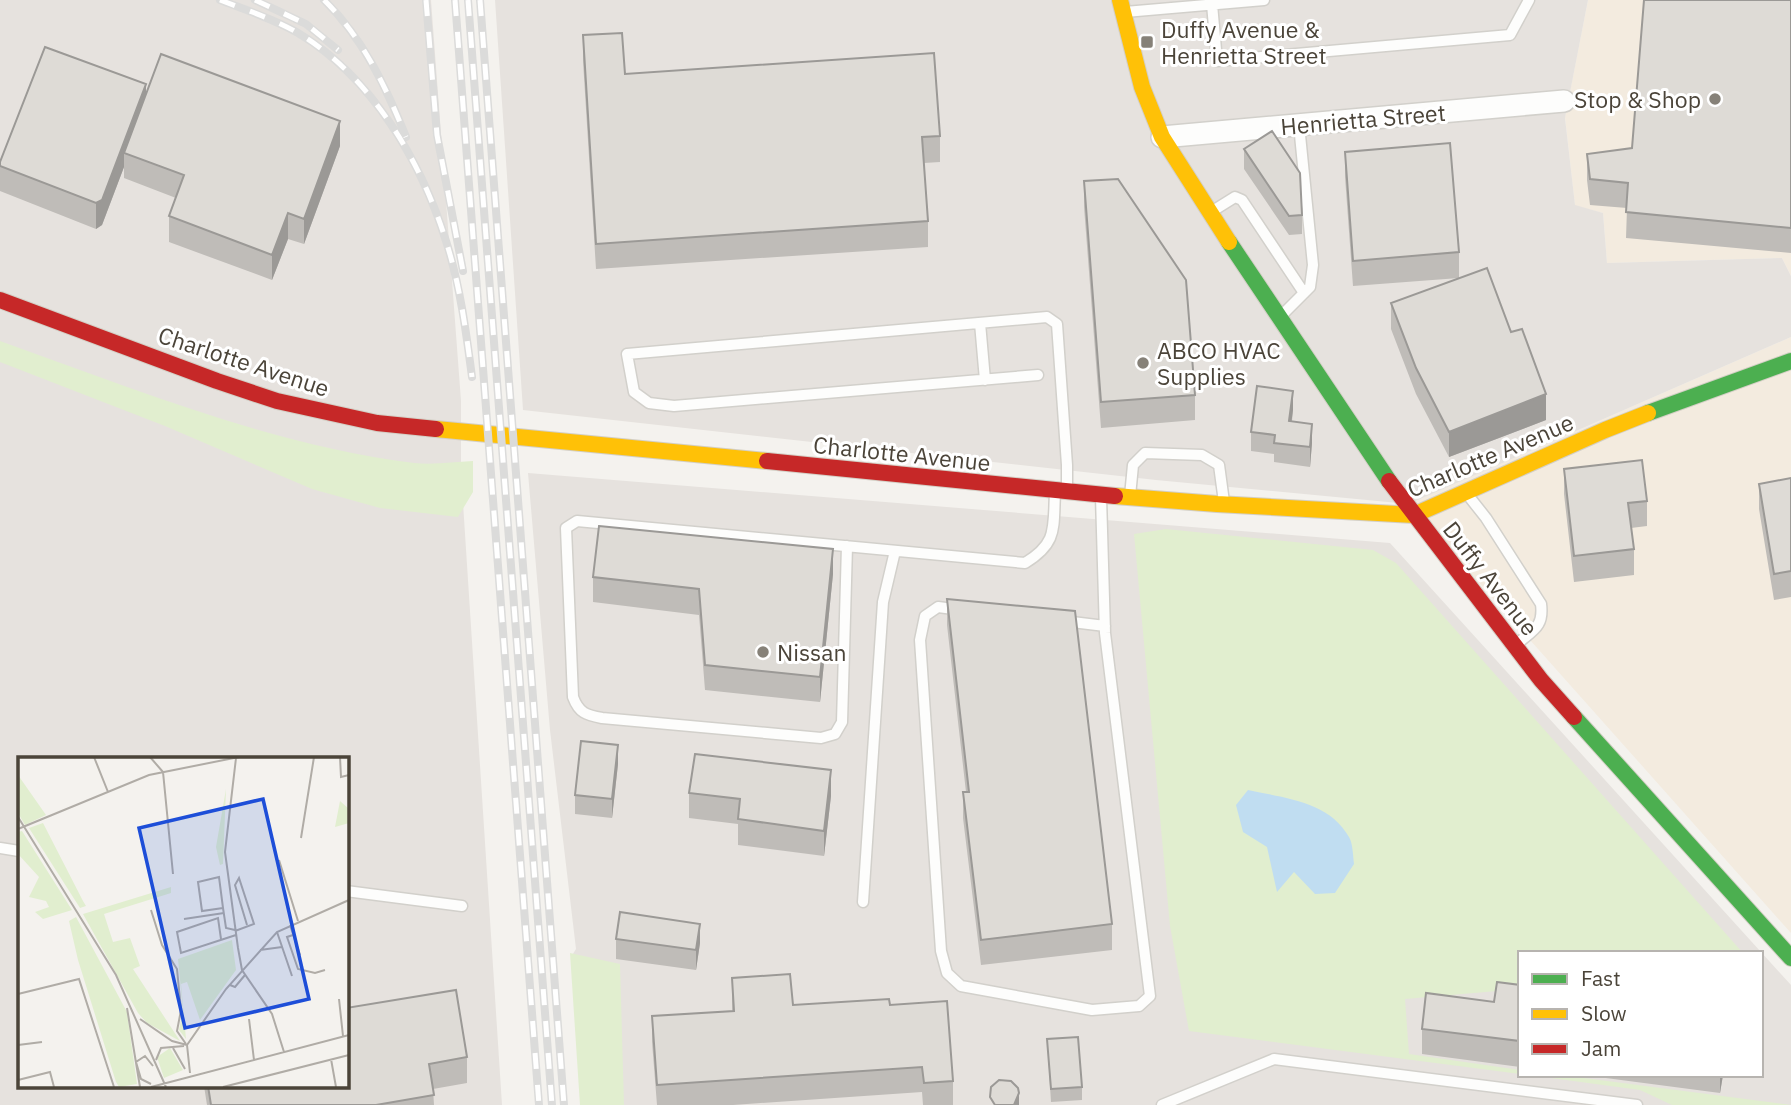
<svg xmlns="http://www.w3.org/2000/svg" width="1791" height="1105" viewBox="0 0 1791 1105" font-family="'IBM Plex Sans',sans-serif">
  <rect width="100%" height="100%" fill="#f4f2ee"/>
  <!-- commercial -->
  <path fill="#f3ebdf" d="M1588,0H1791V276L1782,258L1607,263L1603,213L1575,206L1565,117Z
    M1791,337V933L1409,504Z"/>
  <!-- industrial -->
  <path fill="#e6e2de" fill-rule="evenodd" d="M0,0H431L461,401V472L502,1105H0ZM19,758H346V1086H19Z
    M495,0H1588L1565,118L1575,205L1603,213L1607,263L1782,258L1791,276V337L1409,504L1156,480L523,410Z
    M528,473L1390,543L1791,985V1105H582L571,957L576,949L550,730ZM1520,953H1761V1075H1520Z"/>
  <!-- green -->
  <path fill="#e1eecf" d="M0,341C135,389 271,445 414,463C433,465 454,462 473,461V492L458,517L380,508L312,489L165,426L0,362Z
    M1166,529L1373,550L1396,563L1743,953H1520V989L1405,999L1409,1054L1520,1070V1074L1189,1031L1170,926L1134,534Z
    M570,953L620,964L624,1105H580Z
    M1529,1075H1561L1791,1105H1672L1640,1090Z"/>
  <!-- water -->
  <path fill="#c0ddf1" d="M1248,790C1284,798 1329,801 1349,837C1353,844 1353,856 1354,864L1335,893L1315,894L1294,872L1277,892L1267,847L1243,832L1236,805Z"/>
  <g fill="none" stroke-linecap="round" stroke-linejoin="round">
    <defs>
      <path id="lane" d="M1212,4L1217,61L1510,35L1529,0
        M1125,12L1264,0
        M1211,212L1235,197L1242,200L1304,293
        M1281,316L1310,287L1313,265L1299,125
        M980,323L985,380
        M1038,375L674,406L649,403L634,392L627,354L1047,317L1057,324L1067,465V488
        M1467,494L1486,518L1541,604C1544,627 1533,630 1517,644
        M1130,496L1133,465L1145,453L1202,455L1219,465L1224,502
        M847,546L842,722L835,734L821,738L602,718C586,715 579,713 573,697L566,528L577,521L1025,563C1058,543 1053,528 1055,493
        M961,610L938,607L925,616L920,640L941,951L947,973L961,986L1092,1010L1139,1006L1150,996L1105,633L1101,497
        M1064,621L1105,626
        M0,848L19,851
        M346,891L462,906
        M863,902L883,602L895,551
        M1162,1105L1274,1059L1637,1105"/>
      <path id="street" d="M1162,137L1564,101"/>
      <path id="fast" d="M1229,242L1389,481
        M1648,413L1791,361
        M1574,717L1791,958"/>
      <path id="slow" d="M1120,0L1142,87L1162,137L1229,242
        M436,429L767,461
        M1115,496L1217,504L1414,515L1605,430L1648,413"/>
      <path id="jam" d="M0,300L217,381L277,401L377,423L436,429
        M767,461L1115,496
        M1389,481L1541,680L1574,717"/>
    </defs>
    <!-- lane casing -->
    <use href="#lane" stroke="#d2d0cb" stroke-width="13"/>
    <!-- street casing -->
    <use href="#street" stroke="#d2d0cb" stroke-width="24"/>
    <!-- fast casing -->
    <use href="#fast" stroke="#d3cfc5" stroke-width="18"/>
    <!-- slow casing -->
    <use href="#slow" stroke="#d3cfc5" stroke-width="18"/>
    <!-- jam casing -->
    <use href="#jam" stroke="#d3cfc5" stroke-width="18"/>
    <!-- lane -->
    <use href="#lane" stroke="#fdfdfc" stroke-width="10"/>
    <!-- street -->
    <use href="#street" stroke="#fdfdfc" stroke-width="21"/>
    <!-- fast -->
    <use href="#fast" stroke="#4caf50" stroke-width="16"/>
    <!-- slow -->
    <use href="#slow" stroke="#ffc107" stroke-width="16"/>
    <!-- jam -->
    <use href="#jam" stroke="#c62828" stroke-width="16"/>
    <defs>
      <path id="rail" d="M220,0C246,10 274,19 298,33C372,77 421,161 446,241C460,285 466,331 472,377
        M255,0L306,24L338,50
        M324,0C363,38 386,87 406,137
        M426,0L437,135L463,271
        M455,0L539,1105
        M468,0L552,1105
        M480,0L564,1105"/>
    </defs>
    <!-- rail casing -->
    <use href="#rail" stroke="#dbdbda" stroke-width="8"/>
    <!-- rail -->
    <use href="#rail" stroke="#fff" stroke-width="5" stroke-dasharray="16" stroke-linecap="butt"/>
  </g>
  <!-- wall -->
  <path fill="#bfbcb8" d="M1791,0V253L1626,238L1627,208L1590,205L1587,180V154L1632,148Z
    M583,35L625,74L940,136V162L924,163L928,221V247L596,269L583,61Z
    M146,93L340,146L304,244L288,239L272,280L169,242V216L176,198L124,178V167L102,225L96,229L0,191V162Z
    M1244,149L1302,215V234L1289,235L1244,169Z
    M1345,152L1459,252V278L1353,286L1345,177Z
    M1084,181L1195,395V420L1101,428L1084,207Z
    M1391,303L1546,420L1449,457L1416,394L1391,329Z
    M1293,410L1292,421L1312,443L1310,467L1274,462V454L1251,451V432Z
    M1564,469L1647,501V526L1631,528L1634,549V575L1574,582L1564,494Z
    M1791,478V597L1774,600L1759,509V484Z
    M833,574L820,702L705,690L699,615L593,602V577Z
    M947,599L1112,924V950L981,965L963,818V792H966L947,625Z
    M618,764L612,818L575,814V795Z
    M689,793L831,796L824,856L738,845V824L689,818Z
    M616,939L700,943L696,970L616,959Z
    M732,978L793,1005H890L953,1081V1105H923L922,1092L733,1105H657L652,1042V1016L732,1011Z
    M1520,985V1067L1422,1054V1029L1494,1002Z
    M456,990L467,1057V1083L433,1089L434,1105H207L204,1086H346Z
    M1047,1039L1082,1087V1100L1051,1102Z
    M1583,1075H1723L1720,1093Z"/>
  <!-- shaded-wall -->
  <path fill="#9b9996" d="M146,84V110L124,153V167L102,225L96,229V203Z
    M340,121V146L304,244V219Z
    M288,213V239L272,280V255Z
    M1293,391V410L1289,440V421Z
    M1546,394V420L1449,457V432Z
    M1312,424V443L1310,467V447Z
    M833,549V574L820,702V677Z
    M618,745V764L612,818V799Z
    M831,770V796L824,856V831Z
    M700,924V943L696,970V950Z
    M1720,1075H1723L1720,1093Z
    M1019,1093V1105H1014Z"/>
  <!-- building -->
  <path fill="#dedbd6" stroke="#9b9996" stroke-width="2" d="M1644,0H1791V228L1626,212L1628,183L1590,179L1587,154L1632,148Z
    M622,33L625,74L934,53L940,136L922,137L928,221L596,244L583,35Z
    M45,47L146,84L102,200L96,203L0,166V162Z
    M161,54L340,121L304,219L288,213L272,255L169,216L184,175L124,153Z
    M1272,131L1300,173L1302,215L1289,216L1244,149Z
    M1450,143L1459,252L1353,261L1345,152Z
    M1118,179L1186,280L1195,395L1101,402L1084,181Z
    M1487,268L1511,332L1522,329L1546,394L1449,432L1416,368L1391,303Z
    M1257,386L1293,391L1289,421L1312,424L1310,447L1274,443L1275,435L1251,432Z
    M1642,460L1647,501L1628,503L1634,549L1574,556L1564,469Z
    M1791,478V571L1774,574L1759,484Z
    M599,526L833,549L820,677L705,665L699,589L593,577Z
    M947,599L1075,611L1112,924L981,940L963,792H969Z
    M581,741L618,745L612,799L575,795Z
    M695,754L831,770L824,831L738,819L740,799L689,793Z
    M620,912L700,924L696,950L616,939Z
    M790,974L793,1005L889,999L890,1005L947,1001L953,1081L924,1083L922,1067L657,1085L652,1016L734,1011L732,978Z
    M1497,982L1520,985V1041L1422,1029L1426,993L1494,1002Z
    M456,990L467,1057L429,1064L434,1095L376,1105H211L208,1086H346V1008Z
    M1078,1037L1082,1087L1051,1089L1047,1039Z
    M999,1080L1011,1081L1018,1088L1019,1093L1014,1105H995L990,1097L991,1087Z"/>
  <!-- markers -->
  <g fill="#868178" stroke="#fff" stroke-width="2.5">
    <rect x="1140" y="35" width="14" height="14" rx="3.5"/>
    <circle cx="1715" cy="99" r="7"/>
    <circle cx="1143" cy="363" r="7"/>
    <circle cx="763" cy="652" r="7"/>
  </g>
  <g text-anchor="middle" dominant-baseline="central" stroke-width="6" stroke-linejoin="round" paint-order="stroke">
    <!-- poi labels -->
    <g font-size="23" fill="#4b4439" stroke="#fff" text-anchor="start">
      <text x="1161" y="29">Duffy Avenue &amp;<tspan x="1161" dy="26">Henrietta Street</tspan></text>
      <text x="1701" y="99" text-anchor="end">Stop &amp; Shop</text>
      <text x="1157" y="350">ABCO HVAC<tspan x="1157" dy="26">Supplies</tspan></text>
      <text x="777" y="652">Nissan</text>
    </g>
    <!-- street labels -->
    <g font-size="23" fill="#4b4439" stroke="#fff">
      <text transform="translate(1363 119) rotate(-5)">Henrietta Street</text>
      <text transform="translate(244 361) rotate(18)">Charlotte Avenue</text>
      <text transform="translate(902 453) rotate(6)">Charlotte Avenue</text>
      <text transform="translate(1490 455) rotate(-23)">Charlotte Avenue</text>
      <text transform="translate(1491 578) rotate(52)">Duffy Avenue</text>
    </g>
  </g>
  <!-- overview -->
  <g transform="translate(18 757)">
    <rect width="331" height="331" fill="#f4f2ee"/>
    <path d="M0,18L28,58L7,68L0,56ZM208,32L205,107L202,108L198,90ZM322,44L331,52V66L317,70ZM25,66L65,144L68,149L62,151L11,71ZM4,74L54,153L25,162L17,155L31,150L28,144L11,140L21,120L0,97V75ZM153,130V136L86,157L95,185L112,181L122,209L115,212L162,284L129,266L120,256L65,157ZM58,160L109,255L119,327L101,330L98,325L60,203L51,164ZM214,183L218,213L182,263L169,225L163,227L168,282L161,273L165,253L160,202ZM152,291L165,313L146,321L139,300Z" fill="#e1eecf"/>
    <path fill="none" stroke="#b0aca6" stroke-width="2" d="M76,0L90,35M132,0L145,15L155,117M322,0L323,20L331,18M218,1L207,95L220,191L224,213L254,257L266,295M0,60L98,218L148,330M0,72L131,18L221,0M283,81L296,0M261,103L280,164M205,151L184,154L180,125L201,120L205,151L208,171L217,173M133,153L144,188L159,212L163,253L159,274L168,287M166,162L206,156M272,168L282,198M217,174L236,167L221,121L217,128L229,168M259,175L274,219M275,178L269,180L280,212L297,216L307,213M203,182L200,161L159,175L163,196L218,178M242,193L264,190M212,228L217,230L227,218M0,237L61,222L96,330M321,242L325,279M109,251L122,330M122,262L154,284L169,288M231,262L236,303M0,288L24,285M169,288L208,232L259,175L331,143M169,288L172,316M155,291L167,312M313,302L318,330M138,303L143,291L166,289M0,323L32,315L36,330M133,327L123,322L118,305L127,299L135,309M133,330L331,278M205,330L331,298"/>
    <path fill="#1d4ed8" fill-opacity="0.15" stroke="#1d4ed8" stroke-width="3.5" d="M245,42L291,242L167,271L121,71Z"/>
    <rect width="331" height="331" fill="none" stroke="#4b4439" stroke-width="3.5"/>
  </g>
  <!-- legend -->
  <rect x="1518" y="951" width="245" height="126" fill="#ffffff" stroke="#b7b4b0" stroke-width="2"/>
  <rect x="1532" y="974" width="35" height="10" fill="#4caf50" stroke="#b7b4b0" stroke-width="2"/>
  <text x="1581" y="986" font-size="21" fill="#4b4439">Fast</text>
  <rect x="1532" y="1009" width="35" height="10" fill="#ffc107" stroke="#b7b4b0" stroke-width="2"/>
  <text x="1581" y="1021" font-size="21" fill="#4b4439">Slow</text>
  <rect x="1532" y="1044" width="35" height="10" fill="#c62828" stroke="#b7b4b0" stroke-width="2"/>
  <text x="1581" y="1056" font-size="21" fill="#4b4439">Jam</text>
</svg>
